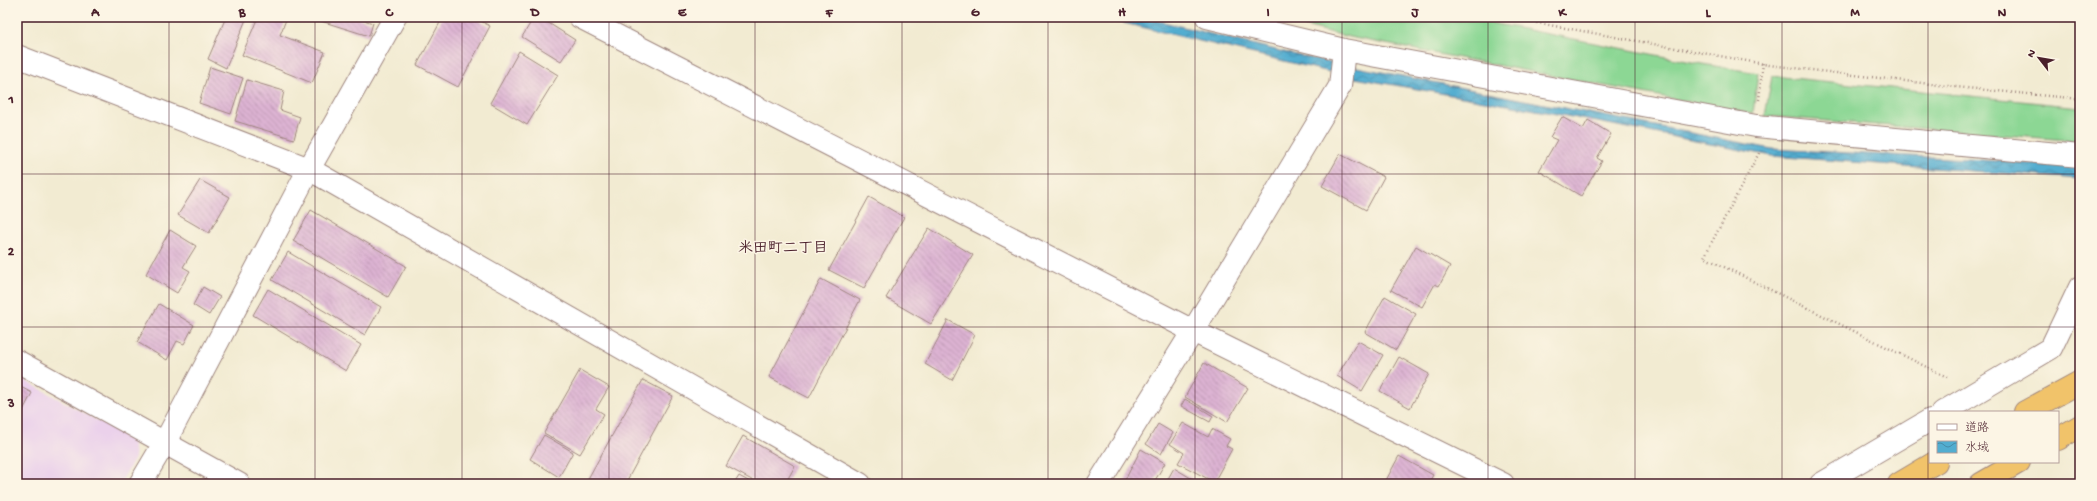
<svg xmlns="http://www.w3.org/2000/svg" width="2097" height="501" viewBox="0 0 2097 501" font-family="'Gochi Hand','Klee One',sans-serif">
  <defs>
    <pattern id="water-waves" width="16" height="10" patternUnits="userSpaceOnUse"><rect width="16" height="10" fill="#52add0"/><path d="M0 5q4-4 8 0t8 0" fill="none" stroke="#468ca9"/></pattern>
    <pattern id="building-back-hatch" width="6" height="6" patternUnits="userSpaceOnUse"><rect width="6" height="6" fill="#ddb3d3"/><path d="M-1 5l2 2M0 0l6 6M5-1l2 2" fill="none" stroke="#b591ab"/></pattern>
  </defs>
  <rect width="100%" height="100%" fill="#fcf5e5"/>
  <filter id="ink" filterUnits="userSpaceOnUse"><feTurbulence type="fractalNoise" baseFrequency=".025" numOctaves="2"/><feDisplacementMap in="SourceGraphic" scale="8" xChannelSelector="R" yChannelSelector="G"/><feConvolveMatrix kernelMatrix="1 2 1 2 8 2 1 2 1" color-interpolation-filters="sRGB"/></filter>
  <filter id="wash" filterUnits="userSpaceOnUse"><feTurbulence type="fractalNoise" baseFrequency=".012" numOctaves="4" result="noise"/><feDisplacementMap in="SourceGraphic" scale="16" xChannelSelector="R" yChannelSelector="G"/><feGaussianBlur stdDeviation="0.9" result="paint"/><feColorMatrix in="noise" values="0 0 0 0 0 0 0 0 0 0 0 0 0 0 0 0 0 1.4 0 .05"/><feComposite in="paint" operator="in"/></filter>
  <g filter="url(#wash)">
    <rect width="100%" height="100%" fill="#f2ebd2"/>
    <!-- built -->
    <path fill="#ebd1eb" d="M17,376L133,440L135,458L120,484L17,483Z"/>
    <!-- grass -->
    <path fill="#8cd794" stroke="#6b7b60" d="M1270,17H1461L1702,64L1758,73L1753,114L1349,37Z
      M1772,76L2080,107V141L1765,116Z"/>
    <!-- water -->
    <path fill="url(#water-waves)" stroke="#4e667e" d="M1099,17H1143L1296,55L1772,149L1968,159L2080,167V179L1772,156L1541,111L1355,78Z"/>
    <g id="blocks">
      <!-- building -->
      <path fill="url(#building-back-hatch)" d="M226,17H247L226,68L208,59Z
        M258,17H287L280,35L325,52L312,83L242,55Z
        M308,17H354L373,23L369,36Z
        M443,17H473L490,26L458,87L417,65Z
        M534,17H539L575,40L561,61L522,37Z
        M519,51L558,75L527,125L490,103Z
        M210,67L243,78L231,114L199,103Z
        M247,80L284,91L280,110L300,117L294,139L235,121Z
        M1562,117L1583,129L1588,120L1611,134L1597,158L1602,161L1581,196L1539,171L1557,140L1550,137Z
        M1340,154L1384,177L1366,210L1322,186Z
        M200,180L230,197L209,233L178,215Z
        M869,197L904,217L864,288L829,270Z
        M311,210L406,266L388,297L293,241Z
        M929,228L973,255L931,324L886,298Z
        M170,230L196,246L183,267L190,271L177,293L146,274Z
        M1416,246L1450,266L1439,286L1435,284L1422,307L1391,290Z
        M288,252L381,307L365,335L272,280Z
        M821,279L860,300L809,398L769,377Z
        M203,287L220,297L209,315L193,305Z
        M268,289L361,345L346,371L253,315Z
        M1385,296L1416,314L1396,350L1365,332Z
        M159,304L194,325L184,344L177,341L167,360L137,342Z
        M948,320L975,335L952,380L925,364Z
        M1358,341L1383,355L1362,391L1337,376Z
        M1399,357L1429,374L1410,408L1380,391Z
        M1204,363L1248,388L1227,422L1185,397Z
        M580,370L609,387L596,409L604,414L580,454L544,433Z
        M643,380L673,396L625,484H585Z
        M17,385L32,393L17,422Z
        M1185,399L1213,416L1210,422L1181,406Z
        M1183,423L1208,437L1212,429L1230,439L1226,446L1232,449L1214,482L1178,463L1184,453L1170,444Z
        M1158,424L1173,433L1161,454L1146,444Z
        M544,435L573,452L559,477L530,459Z
        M743,436L795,466L785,484H759L726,466Z
        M1141,449L1165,463L1153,484H1123Z
        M1399,456L1433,475L1428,484H1384Z
        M1174,468L1201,484H1165Z
        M739,476L754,484H734Z"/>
    </g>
  </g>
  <g filter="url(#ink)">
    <use href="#blocks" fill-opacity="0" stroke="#9e857e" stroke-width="1"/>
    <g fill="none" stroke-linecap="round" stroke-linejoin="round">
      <defs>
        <path id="minor" d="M580,17L1193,331L1503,484
          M1207,17L1344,50L1756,126L2080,156
          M17,361L239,484
          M1943,412L2051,348L2080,287
          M140,484L165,442L309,169L395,17
          M1098,484L1193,331L1340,86L1344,50
          M1821,484L1930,420"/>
        <path id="tertiary" d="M17,56L309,169L860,484"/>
        <path id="trunk" d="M2025,412L2080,382
          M2058,439L2080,426
          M1899,484L1936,462
          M1981,484L2019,462"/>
      </defs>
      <!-- minor casing -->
      <use href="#minor" stroke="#9e857e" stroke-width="24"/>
      <!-- tertiary casing -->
      <use href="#tertiary" stroke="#9e857e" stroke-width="24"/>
      <!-- trunk casing -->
      <use href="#trunk" stroke="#9e857e" stroke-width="24"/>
      <!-- path -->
      <path stroke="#9e857e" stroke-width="2.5" stroke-dasharray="1 3" stroke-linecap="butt" d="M1505,17L1769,65L1956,87L2080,99
        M1759,100L1763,63
        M1759,153L1704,257L1949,378"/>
      <!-- minor -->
      <use href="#minor" stroke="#fff" stroke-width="22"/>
      <!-- tertiary -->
      <use href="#tertiary" stroke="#fff" stroke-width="22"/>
      <!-- trunk -->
      <use href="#trunk" stroke="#f1c36a" stroke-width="22"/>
    </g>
  </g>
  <!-- grid -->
  <path fill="none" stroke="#4a1f2b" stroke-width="1" stroke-opacity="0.55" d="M169,17V484M315,17V484M462,17V484M609,17V484M755,17V484M902,17V484M1048,17V484M1195,17V484M1342,17V484M1488,17V484M1635,17V484M1782,17V484M1928,17V484M17,174H2080M17,327H2080"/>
  <g text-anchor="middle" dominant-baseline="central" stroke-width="3" stroke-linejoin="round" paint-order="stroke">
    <!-- neighbourhood labels -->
    <g font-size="15" font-weight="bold" fill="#4a1f2b" stroke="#fcf5e5">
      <text x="783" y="249">米田町二丁目</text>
    </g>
  </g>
  <!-- margin -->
  <rect width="2097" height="501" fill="none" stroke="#fcf5e5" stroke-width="44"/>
  <!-- legend -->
  <rect x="1929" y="411" width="130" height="52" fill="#fcf5e5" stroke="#b59f9b"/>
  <rect x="1937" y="424" width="20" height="6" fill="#ffffff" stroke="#b59f9b"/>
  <text x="1965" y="431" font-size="12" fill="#4a1f2b">道路</text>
  <rect x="1937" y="441" width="20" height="12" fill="url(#water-waves)" stroke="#b59f9b"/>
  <text x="1965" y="451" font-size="12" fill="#4a1f2b">水域</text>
  <!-- north arrow -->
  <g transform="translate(2039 58) rotate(301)" stroke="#fcf5e5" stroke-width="3" paint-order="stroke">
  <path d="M0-3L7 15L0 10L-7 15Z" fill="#4a1f2b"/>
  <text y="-6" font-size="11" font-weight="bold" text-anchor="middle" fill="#4a1f2b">N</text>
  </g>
  <rect x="22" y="22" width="2053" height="457" fill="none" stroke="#4a1f2b" stroke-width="1.5"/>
  <g font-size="13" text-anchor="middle" font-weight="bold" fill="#4a1f2b">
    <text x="95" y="16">A</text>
    <text x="242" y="16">B</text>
    <text x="389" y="16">C</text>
    <text x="535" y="16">D</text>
    <text x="682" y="16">E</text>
    <text x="829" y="16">F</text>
    <text x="975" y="16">G</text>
    <text x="1122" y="16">H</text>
    <text x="1268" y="16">I</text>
    <text x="1415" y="16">J</text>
    <text x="1562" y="16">K</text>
    <text x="1708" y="16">L</text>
    <text x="1855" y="16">M</text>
    <text x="2002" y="16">N</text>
    <text x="11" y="103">1</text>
    <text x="11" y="255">2</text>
    <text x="11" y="407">3</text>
  </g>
</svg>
